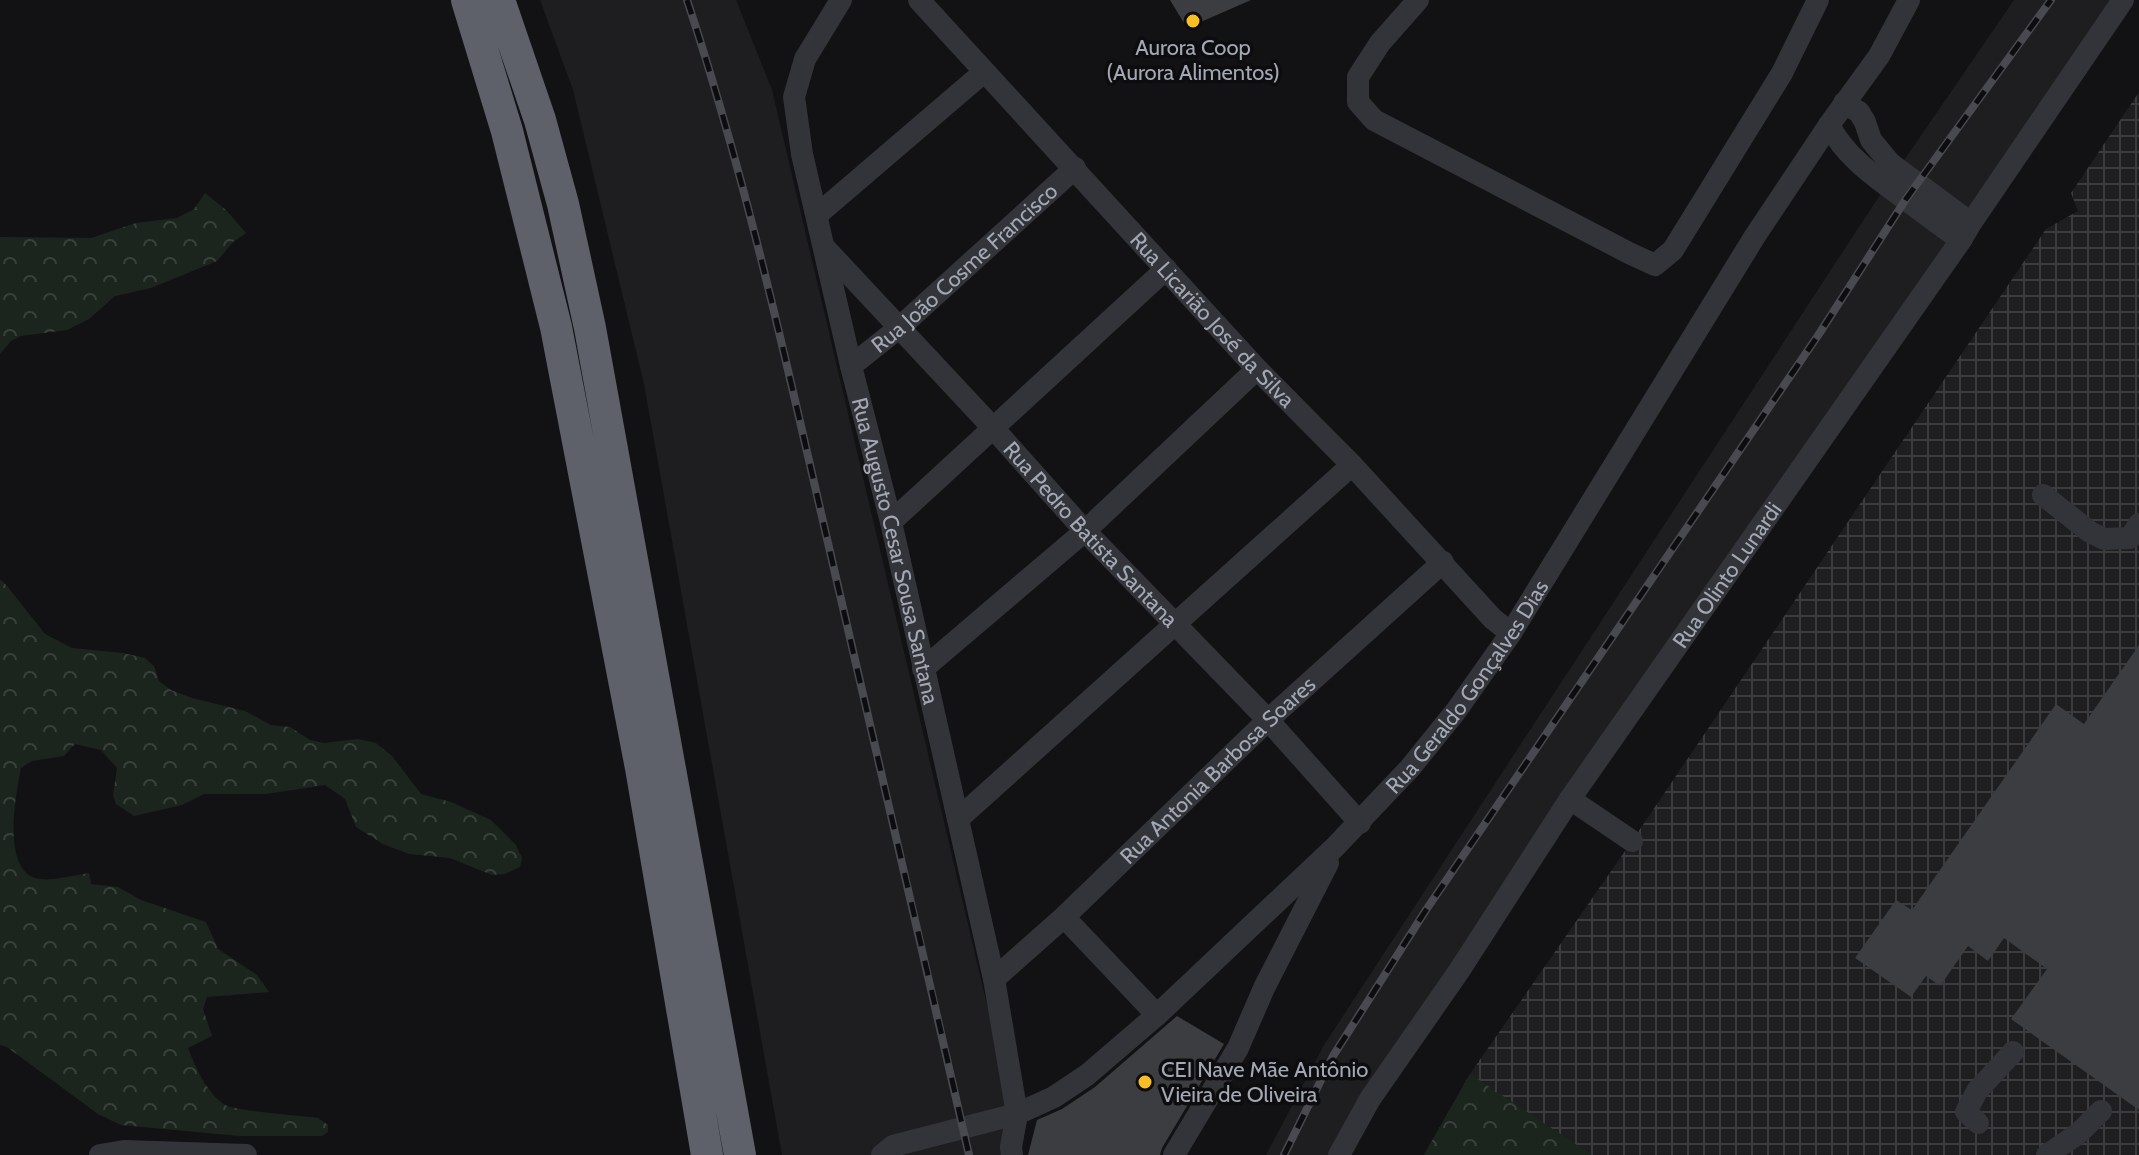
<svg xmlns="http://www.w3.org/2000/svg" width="2139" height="1155" viewBox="0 0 2139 1155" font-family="Cabin,sans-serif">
  <defs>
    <pattern id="industrial-grid" width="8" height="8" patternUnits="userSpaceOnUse" patternTransform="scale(2)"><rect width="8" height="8" fill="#1e1e21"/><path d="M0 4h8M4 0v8" fill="none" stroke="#3c3c3f"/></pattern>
    <pattern id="forest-crowns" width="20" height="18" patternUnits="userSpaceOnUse" patternTransform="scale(2)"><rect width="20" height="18" fill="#1c241e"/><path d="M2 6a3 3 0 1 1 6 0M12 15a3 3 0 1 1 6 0" fill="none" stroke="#3a413c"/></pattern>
  </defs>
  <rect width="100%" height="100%" fill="#121214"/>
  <!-- built -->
  <path fill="#1e1e21" d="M540,0H736L772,90L1003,1073L1017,1155H782L644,384L573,90Z
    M2014,0H2123L1339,1155H1266L1324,1045L1874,204Z"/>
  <!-- industrial -->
  <path fill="url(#industrial-grid)" d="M2139,92V1155H1424L1470,1074L1632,841L2046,229L2078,211L2071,193Z"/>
  <!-- forest -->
  <path fill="url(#forest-crowns)" d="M205,193L226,210L246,233L233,242L217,261L151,288L115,296L89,319L67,330L21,336L11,341L0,354V237L91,238L136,223L177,218L194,209Z
    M0,579L7,586L45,634L72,648L123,653L145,658L154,666L159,681L171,690L192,698L245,711L271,725L290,727L310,740L324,743L358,739L376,743L392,756L421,794L451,802L491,820L516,845L522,858L520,867L505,874L492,875L450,858L409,854L383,844L356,827L345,799L325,785L266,794H204L182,805L134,816L116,804L113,795L117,768L101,750L75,744L64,756L32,761L21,768C16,794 0,874 40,879C51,881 77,875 89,873L91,884L118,887L141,900L206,922L218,949L257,975L269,992L207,997L203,1009L212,1036L188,1048C196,1068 206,1092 225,1105C236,1111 301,1116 318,1118L328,1125V1132L322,1136H240L121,1125L98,1114L7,1047L0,1045Z
    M1470,1074L1592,1155H1424Z"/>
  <!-- building -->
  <path fill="#3c3d41" d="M1170,0H1251L1187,28Z
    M2139,645V1110L2011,1019L2047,969L2004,938L1988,961L1968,946L1940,986L1926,976L1911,997L1855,958L1896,900L1912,910L2056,704L2084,724Z
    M1177,1016L1224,1044L1162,1148L1160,1155H1028L1037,1120L1062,1109L1095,1087Z"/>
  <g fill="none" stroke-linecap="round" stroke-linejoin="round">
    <!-- minor -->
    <g stroke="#333439" stroke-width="22">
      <path id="s1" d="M841,0L805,59L794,97L802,154L851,366L891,522L994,979L1017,1114L1011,1147L1012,1155"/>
      <path id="s2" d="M919,0L1257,369L1352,465L1493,619L1511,633"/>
      <path d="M1418,0L1380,43L1358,77V102L1374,120L1629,253L1655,265L1673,250L1782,73L1818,0"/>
      <path d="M1844,103L1859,112L1865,122L1871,140L1890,163L1971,223"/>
      <path d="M1829,125C1846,158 1877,178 1905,199C1924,213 1942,227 1961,240"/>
      <path d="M817,215L984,72"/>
      <path id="s3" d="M824,247L994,429L1085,531L1268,720L1360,823"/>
      <path id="s4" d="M851,366L900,327L1075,168"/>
      <path d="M2043,495L2090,532L2104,539L2130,538L2139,524"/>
      <path d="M891,522L1166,269"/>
      <path d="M923,669L1085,531L1257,369"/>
      <path d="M1570,799L1632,841"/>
      <path d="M958,819L1352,465"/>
      <path d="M1064,917L1157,1015"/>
      <path id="s5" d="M994,979L1064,917L1268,720L1443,562"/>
      <path d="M1978,1123L1966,1112L1977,1091L2013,1052"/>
      <path d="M100,1155L124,1151L246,1155"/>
      <path id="s6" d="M882,1155L893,1146L1017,1114L1054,1097L1087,1075L1157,1015L1335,847L1410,768L1456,711L1511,633L1755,236L1829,125L1879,56L1909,0"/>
      <path d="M1174,1155L1238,1048L1264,988L1328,863"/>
      <path id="s7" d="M1339,1155L1370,1099L1459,971L1570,799L1961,240L1971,223L2123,0"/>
      <path d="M2047,1155L2079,1133L2101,1111"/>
    </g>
    <!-- highway -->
    <path stroke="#5f616a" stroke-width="32" d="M467,0L507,131L556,327L641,768L707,1155
      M499,0L540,120L563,204L590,328L740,1155"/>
    <defs>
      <path id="rail" d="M687,0C746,178 786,361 828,543C875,747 923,951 969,1155
        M1284,1155L1333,1056L1426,910L1819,334L1906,199L2051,0"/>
    </defs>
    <!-- rail casing -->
    <use href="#rail" stroke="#484a50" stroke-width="8"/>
    <!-- rail -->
    <use href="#rail" stroke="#0d0d0f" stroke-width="5" stroke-dasharray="15" stroke-linecap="butt"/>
  </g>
  <!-- markers -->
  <g fill="#f8be26" stroke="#0d0d0f" stroke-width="3">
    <circle cx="1193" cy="21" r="8"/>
    <circle cx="1145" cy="1082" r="8"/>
  </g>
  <g text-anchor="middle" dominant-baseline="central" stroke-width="7" stroke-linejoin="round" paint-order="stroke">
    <!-- poi labels -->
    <g font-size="22" fill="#a3a8b5" stroke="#0d0d0f">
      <text x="1193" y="47">Aurora Coop<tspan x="1193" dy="25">(Aurora Alimentos)</tspan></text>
      <text x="1161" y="1069" text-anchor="start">CEI Nave Mãe Antônio<tspan x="1161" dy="25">Vieira de Oliveira</tspan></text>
    </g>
    <!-- street labels -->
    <g font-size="22" fill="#a3a8b5" stroke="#0d0d0f">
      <text stroke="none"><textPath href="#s4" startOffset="150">Rua João Cosme Francisco</textPath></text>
      <text stroke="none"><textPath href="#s2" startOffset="434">Rua Licarião José da Silva</textPath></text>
      <text stroke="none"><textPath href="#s3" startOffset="392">Rua Pedro Batista Santana</textPath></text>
      <text stroke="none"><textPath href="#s1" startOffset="574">Rua Augusto Cesar Sousa Santana</textPath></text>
      <text stroke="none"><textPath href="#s7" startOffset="698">Rua Olinto Lunardi</textPath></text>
      <text stroke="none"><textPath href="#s6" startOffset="768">Rua Geraldo Gonçalves Dias</textPath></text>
      <text stroke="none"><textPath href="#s5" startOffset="306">Rua Antonia Barbosa Soares</textPath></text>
    </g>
  </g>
</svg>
